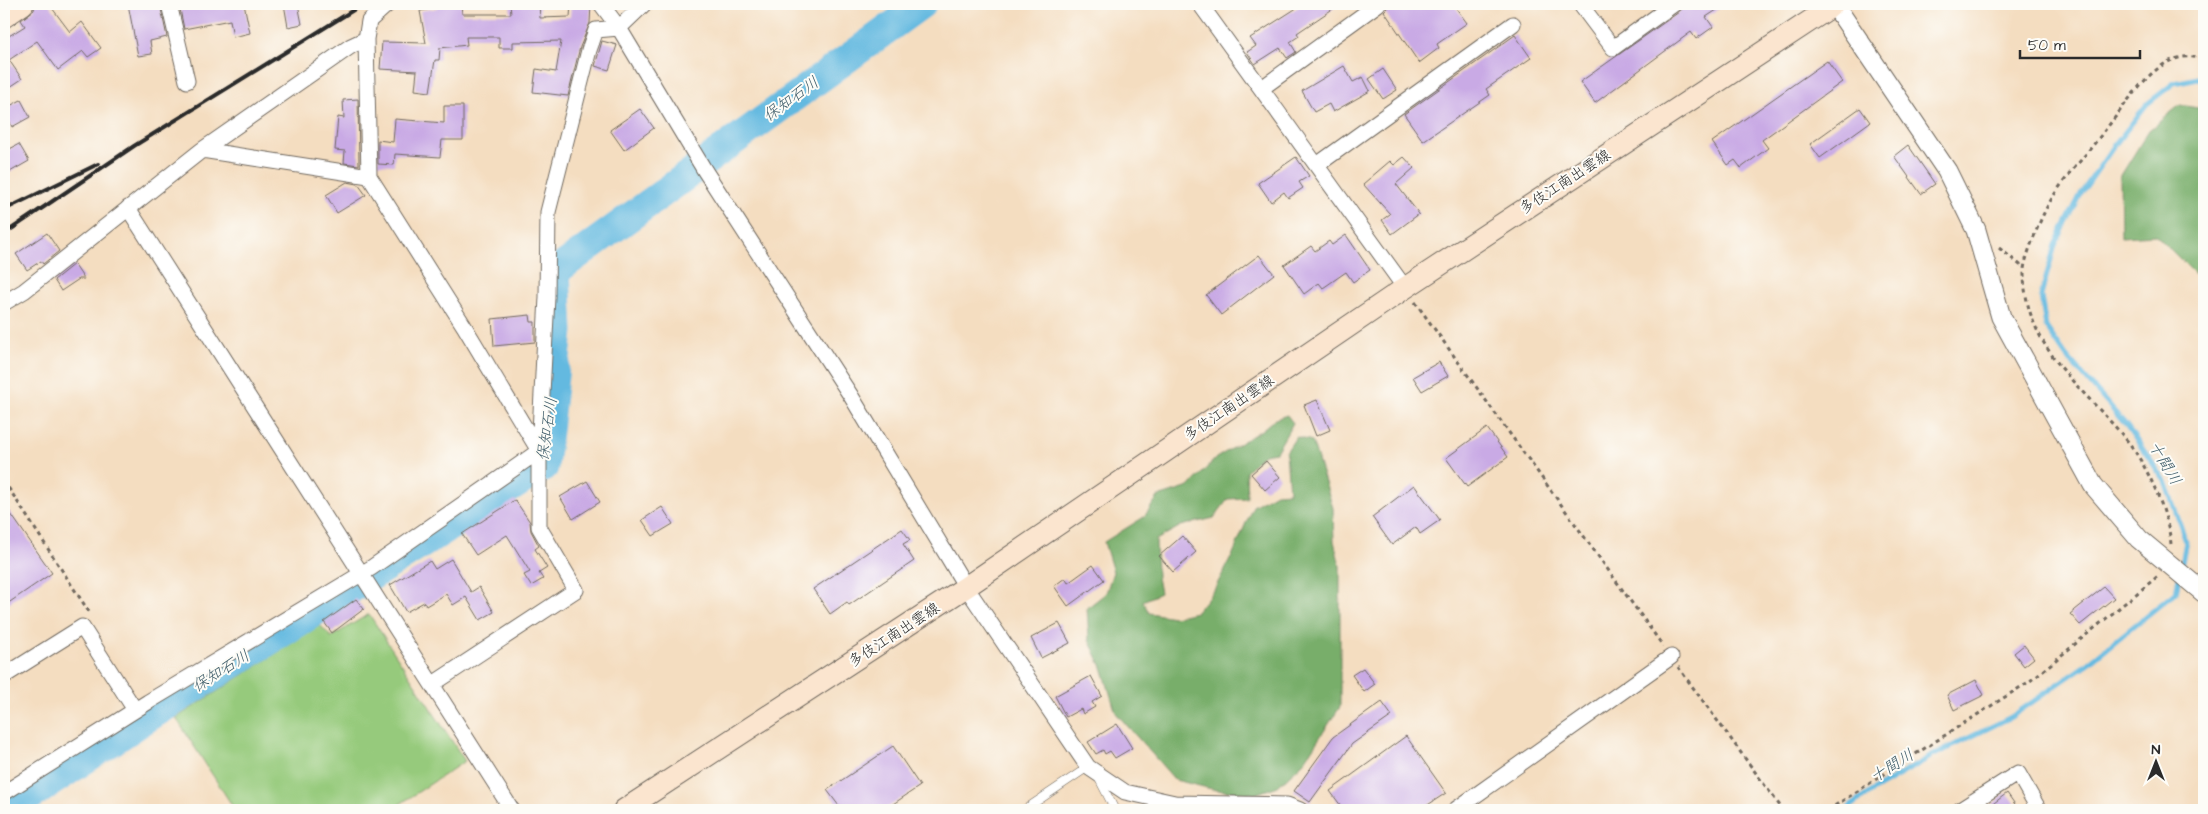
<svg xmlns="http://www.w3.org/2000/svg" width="2208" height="814" viewBox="0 0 2208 814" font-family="'Architects Daughter','Klee One',sans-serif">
  <rect width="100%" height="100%" fill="#fdfcf7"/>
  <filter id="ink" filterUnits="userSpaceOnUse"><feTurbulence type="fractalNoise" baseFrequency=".02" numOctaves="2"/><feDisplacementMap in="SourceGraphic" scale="10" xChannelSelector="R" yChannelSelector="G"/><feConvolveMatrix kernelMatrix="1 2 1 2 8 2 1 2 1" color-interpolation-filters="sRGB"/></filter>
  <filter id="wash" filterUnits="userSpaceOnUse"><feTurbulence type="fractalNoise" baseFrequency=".0096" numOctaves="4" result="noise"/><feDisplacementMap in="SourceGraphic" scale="20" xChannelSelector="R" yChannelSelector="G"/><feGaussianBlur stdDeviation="1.12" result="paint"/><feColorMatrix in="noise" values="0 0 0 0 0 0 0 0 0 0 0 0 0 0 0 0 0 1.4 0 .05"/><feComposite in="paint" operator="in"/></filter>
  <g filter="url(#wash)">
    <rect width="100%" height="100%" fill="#f4ddc0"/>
    <!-- green -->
    <path fill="#96ca7b" stroke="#607a53" d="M369,614L465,761L391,810H235L176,718L320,625L331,637Z"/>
    <!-- forest -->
    <path fill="#78ae6b" stroke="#526c4b" d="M2180,105L2204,109V283L2156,235L2121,237L2120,177L2149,130Z
      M1287,415L1293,423L1276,452L1264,454L1246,471L1247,498L1228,499L1214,518L1181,526L1156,540L1157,577L1160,593L1143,601L1149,613L1174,617L1196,612L1214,590L1233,554L1253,506L1276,493L1289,492L1286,452L1296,437L1312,441L1333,508L1334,541L1340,566V707L1303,763L1278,786L1255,794L1216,790L1175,780L1116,713L1102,667L1089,640L1087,608L1106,593L1113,572L1104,542L1144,517L1158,497L1189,487L1216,458L1260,431L1275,419Z"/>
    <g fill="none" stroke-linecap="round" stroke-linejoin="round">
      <!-- stream -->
      <path stroke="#63b9e0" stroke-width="5" d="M2181,568L2186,541L2165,481L2126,425L2066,356L2046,327L2041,296L2055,245L2082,192L2114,146L2147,104L2174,83L2198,78L2204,80
        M1846,810L1872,791L1932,756L2011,717L2087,664L2176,592L2179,577"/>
      <!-- river -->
      <path stroke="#63b9e0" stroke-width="29" d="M10,810L143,721L544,467L559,331L556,271L922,4"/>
    </g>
    <g id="blocks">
      <!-- building -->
      <path fill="#c9aae5" d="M35,4H49L70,32L82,22L101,48L88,57L83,51L58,70L37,41L9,60L22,79L4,91V39L25,26L21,20L34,10Z
        M128,4H160L167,37L150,41L152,54L138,56Z
        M179,4H244L250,33L233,37L230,20L184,29Z
        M284,4H298L302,24L288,27Z
        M436,4H461L462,14H511L510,4H539L540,18L570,17L571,4H591L590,23L580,47L568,96L533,92L536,69L556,72L561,41L513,42V48H499V37H466L467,45L440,48L439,60H435L430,92L415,90L417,71L380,69L382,42L426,43L420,11L437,8Z
        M1303,4H1340L1297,33L1299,36L1290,42L1296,52L1287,58L1280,48L1255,64L1247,52L1256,46L1250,38Z
        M1391,4H1453L1467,23L1437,44L1439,48L1419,63L1384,11Z
        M1684,4H1726L1706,17L1713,27L1696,39L1691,32L1595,103L1580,82L1679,12Z
        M1515,35L1531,58L1486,89L1490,95L1423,141L1404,114Z
        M602,41L617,45L609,70L595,66Z
        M1827,61L1842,82L1762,140L1768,148L1741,168L1735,160L1728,165L1712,142Z
        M1344,66L1353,82L1363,77L1370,91L1333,112L1329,104L1314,112L1302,91Z
        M1383,69L1397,90L1383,99L1369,79Z
        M358,99L359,165L344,163L345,151L335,150L338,117L344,118L343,100Z
        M21,100L30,117L12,127L4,109Z
        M444,106H463V140H442L440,157L395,154L394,165L378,164V140L393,142L395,119L444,123Z
        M1860,108L1870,122L1820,158L1810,144Z
        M640,109L654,128L624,150L610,130Z
        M19,144L29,161L8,173L4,165V152Z
        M1908,145L1935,184L1921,194L1894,156Z
        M1296,157L1309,176L1299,182L1303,188L1288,198L1284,192L1271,202L1258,183Z
        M1404,157L1414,168L1396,184L1419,214L1392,234L1382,220L1390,214L1363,184L1390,161L1394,165Z
        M347,182L358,184L366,195L337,213L326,195Z
        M47,233L59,251L43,264L41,261L27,270L16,254Z
        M1346,235L1370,270L1353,282L1346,272L1323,288L1319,283L1304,294L1284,265L1311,246L1315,251L1329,241L1332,245Z
        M1259,255L1274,274L1221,315L1206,295Z
        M74,264L84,279H79L61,291L54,280Z
        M530,315L531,322H535V342L494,346L492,319Z
        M1439,362L1448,376L1422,391L1413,377Z
        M1317,400L1330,430L1316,436L1304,405Z
        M1487,428L1508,457L1467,487L1446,458Z
        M1266,461L1280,477L1265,490L1251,474Z
        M587,481L600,502L573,519L560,497Z
        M1414,485L1440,520L1420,534L1416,527L1392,545L1372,517Z
        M515,500L530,522L531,531L539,546L535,549L547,568L539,573L543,579L531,586L524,575L530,572L507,535L476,555L462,534Z
        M4,504L52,573L4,606Z
        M662,507L673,524L653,536L642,520Z
        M902,529L910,540L903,544L914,561L849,605L847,602L830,614L813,589Z
        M1182,536L1196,552L1173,572L1159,556Z
        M451,559L471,592L479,587L494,612L480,620L466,597L453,605L446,594L426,606L424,602L406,612L390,585L430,561L435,569Z
        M1093,565L1104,580L1068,606L1054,586L1065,578L1068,583Z
        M2104,587L2114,598L2080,625L2070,614Z
        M356,599L364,609L332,633L324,622Z
        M1059,623L1070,643L1041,658L1031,638Z
        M2024,645L2034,658L2024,666L2014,653Z
        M1363,668L1375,684L1364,692L1352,675Z
        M1091,676L1102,696L1092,702L1095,707L1083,714L1081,709L1066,717L1055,696Z
        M1976,680L1984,695L1954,710L1947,695Z
        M1382,702L1392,716L1352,744L1310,802L1294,791L1333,737Z
        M1117,724L1132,748L1115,758L1110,751L1105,754L1103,750L1096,754L1088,742Z
        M1406,736L1446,793L1420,810H1344L1330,791Z
        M893,746L920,786L884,810H842L827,790Z
        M2007,793L2019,810H1985Z"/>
    </g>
  </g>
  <g filter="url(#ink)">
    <use href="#blocks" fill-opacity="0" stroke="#71695f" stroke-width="1"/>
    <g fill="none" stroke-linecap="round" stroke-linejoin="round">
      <defs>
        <path id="service" d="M1098,777L1115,810
          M1024,810L1088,767"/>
        <path id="minor" d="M169,4L187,81
          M601,4L619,28L705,171L851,396L966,587L1088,767L1125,792L1175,803L1287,805L1300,810
          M1200,4L1405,288
          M1580,4L1613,48L1674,4
          M366,39L369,21L388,4
          M1262,88L1378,4
          M202,150L369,176
          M1317,165L1513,24
          M128,208L512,810
          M4,303L24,291L202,150L351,46L366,39L369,176L464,326L539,451
          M4,676L82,627L135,710
          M433,684L576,590L539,527V451L547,297L548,212L589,50L596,30L619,28L644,4
          M4,793L148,702L371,568L539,451
          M1455,810L1671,657
          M1960,810L2018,773L2039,810"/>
        <path id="tertiary" d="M1834,4L1947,171L1976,230L2001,317L2093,485L2139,539L2204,593"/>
        <path id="secondary" d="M4,17L23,4
          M624,810L966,587L1405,288L1825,11L1833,4"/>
      </defs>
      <!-- service casing -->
      <use href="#service" stroke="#71695f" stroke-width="9"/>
      <!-- minor casing -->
      <use href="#minor" stroke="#71695f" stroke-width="17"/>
      <!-- tertiary casing -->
      <use href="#tertiary" stroke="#71695f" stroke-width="21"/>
      <!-- secondary casing -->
      <use href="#secondary" stroke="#71695f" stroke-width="23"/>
      <!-- path -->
      <path stroke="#71695f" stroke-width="3" stroke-dasharray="4 4" stroke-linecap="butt" d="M1999,248L2024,268
        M1415,302L1663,646
        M4,481L91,615
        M2171,544C2168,512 2148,468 2129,443C2085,388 2023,349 2024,270C2024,260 2039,223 2044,213C2055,189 2074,169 2090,149C2102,134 2114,119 2125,104C2144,80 2170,46 2204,60
        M1678,667L1783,810
        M1828,810L2030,681L2158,576"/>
      <!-- service -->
      <use href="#service" stroke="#fff" stroke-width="8"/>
      <!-- minor -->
      <use href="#minor" stroke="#fff" stroke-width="15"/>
      <!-- tertiary -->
      <use href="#tertiary" stroke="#fff" stroke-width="19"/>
      <!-- secondary -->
      <use href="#secondary" stroke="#fbe5cf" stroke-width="21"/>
      <!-- rail -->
      <path stroke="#2b2b2b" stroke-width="4" d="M4,210L98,164
        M4,234L134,146L363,4"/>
    </g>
  </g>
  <g text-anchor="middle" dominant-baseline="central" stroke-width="4" stroke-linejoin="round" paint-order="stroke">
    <!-- street labels -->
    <g font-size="15" fill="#2b2b2b" stroke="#fdfcf7">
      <text transform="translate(1565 182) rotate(-33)">多伎江南出雲線</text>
      <text transform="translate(1229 408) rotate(-34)">多伎江南出雲線</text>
      <text transform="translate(894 635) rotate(-33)">多伎江南出雲線</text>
    </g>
    <!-- water labels -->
    <g font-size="16" font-style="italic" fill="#3f5d6a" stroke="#fdfcf7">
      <text transform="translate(791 99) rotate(-36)">保知石川</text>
      <text transform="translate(547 429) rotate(-82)">保知石川</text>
      <text transform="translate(2165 463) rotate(59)">十間川</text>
      <text transform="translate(221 671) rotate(-32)">保知石川</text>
      <text transform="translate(1892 766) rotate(-32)">十間川</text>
    </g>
  </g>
  <!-- margin -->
  <rect width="2208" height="814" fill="none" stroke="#fdfcf7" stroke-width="20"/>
  <!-- north arrow -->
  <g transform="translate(2156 762)" stroke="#fdfcf7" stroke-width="4" paint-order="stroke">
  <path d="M0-4L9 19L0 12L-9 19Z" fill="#2b2b2b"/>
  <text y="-8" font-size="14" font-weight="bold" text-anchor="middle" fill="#2b2b2b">N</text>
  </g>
  <!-- scale -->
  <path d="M2020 50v8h120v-8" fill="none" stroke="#2b2b2b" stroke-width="2.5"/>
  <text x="2028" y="50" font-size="15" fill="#2b2b2b" stroke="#fdfcf7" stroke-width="4" paint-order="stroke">50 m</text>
</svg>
